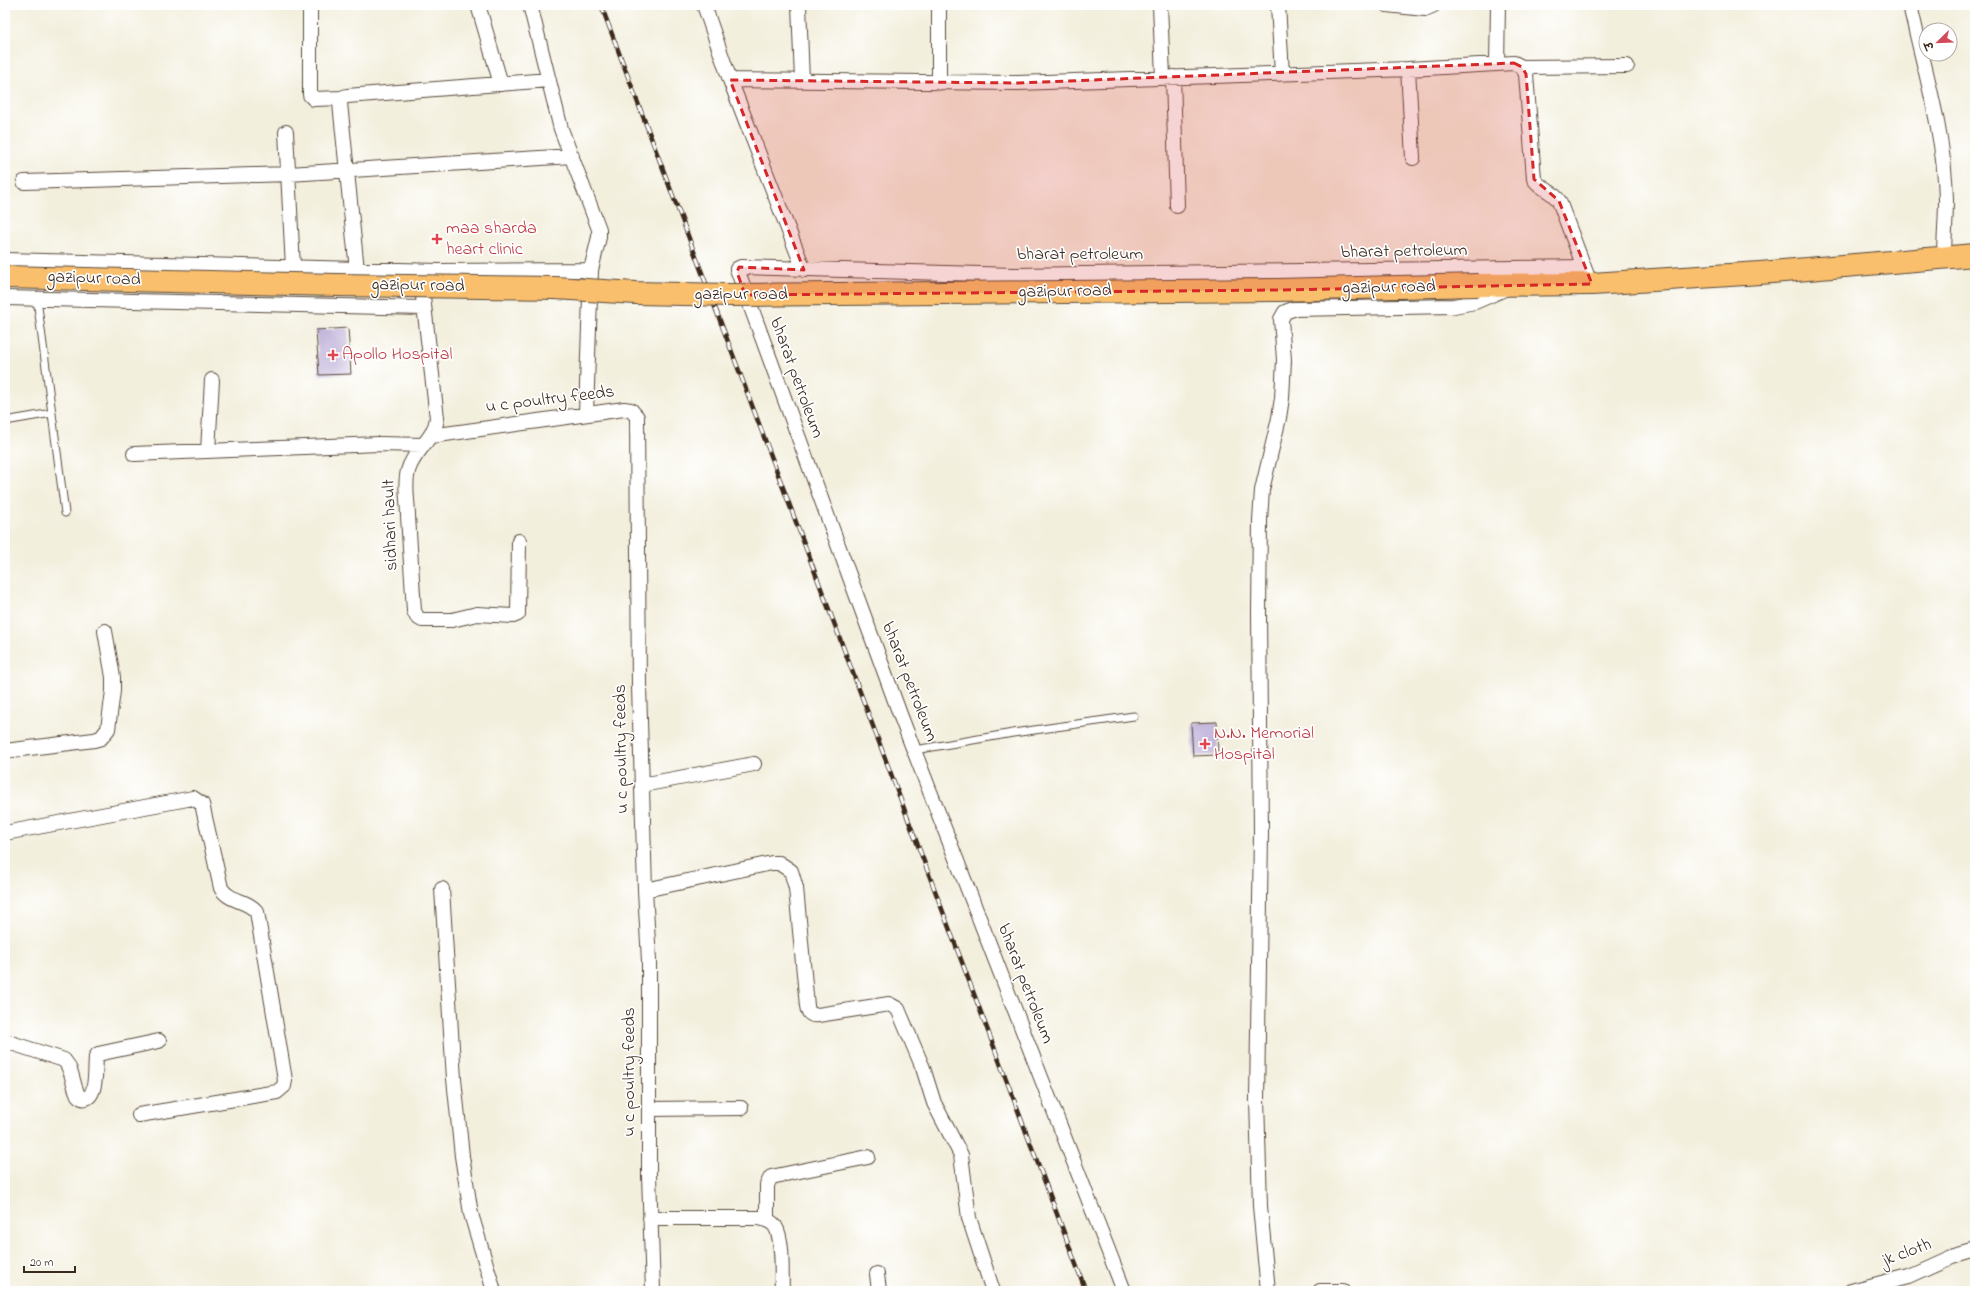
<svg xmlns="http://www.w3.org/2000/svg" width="1980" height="1296" viewBox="0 0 1980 1296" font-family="'Indie Flower','Playpen Sans Deva',sans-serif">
  <rect width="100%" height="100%" fill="#fff"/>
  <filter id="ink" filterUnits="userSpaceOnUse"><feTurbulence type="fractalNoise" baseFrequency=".025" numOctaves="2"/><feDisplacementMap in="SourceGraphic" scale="8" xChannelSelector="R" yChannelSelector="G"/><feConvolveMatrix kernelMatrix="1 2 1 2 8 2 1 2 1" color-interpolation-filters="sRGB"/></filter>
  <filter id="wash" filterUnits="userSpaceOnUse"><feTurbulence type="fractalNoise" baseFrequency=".012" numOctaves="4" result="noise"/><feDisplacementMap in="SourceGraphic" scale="16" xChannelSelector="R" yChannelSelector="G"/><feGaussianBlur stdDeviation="0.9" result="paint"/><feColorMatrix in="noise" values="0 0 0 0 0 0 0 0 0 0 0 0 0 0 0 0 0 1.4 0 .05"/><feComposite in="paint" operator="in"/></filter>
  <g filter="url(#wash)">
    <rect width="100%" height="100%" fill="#f3efdd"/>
    <g id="blocks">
      <!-- building -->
      <path fill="#bbadd7" d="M348,328L351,374L319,375L316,330Z
        M1217,722L1218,755L1193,756L1191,723Z"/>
    </g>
  </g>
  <g filter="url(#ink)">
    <use href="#blocks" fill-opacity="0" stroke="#57483b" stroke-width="1"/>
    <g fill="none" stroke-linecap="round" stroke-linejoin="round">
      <defs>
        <path id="service" d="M37,299L65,513
          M5,421L52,413
          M915,750L1013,733L1134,716"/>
        <path id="minor" d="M310,5V95L314,99L341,98
          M478,5L501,84
          M530,5L561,129L599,229V237L591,270L586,413
          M704,5L730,80L804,270
          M799,5L802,80
          M1160,5L1163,77
          M1278,5L1282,74
          M1387,5L1425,9L1434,5
          M1910,5C1924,68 1945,136 1946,200C1946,219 1944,239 1944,258
          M1497,64L1498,5
          M1522,67L1627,66
          M1408,69L1413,158
          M1173,77L1177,206
          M730,80L1018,83L1408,69L1514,63L1522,67L1526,74L1534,179C1540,189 1552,190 1559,201L1587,275
          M939,83V5
          M286,132L293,268
          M24,182L289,174L572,156
          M5,260L439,271L591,270
          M357,270L340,103L341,98L347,96L549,80
          M421,279L437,418C435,439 413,451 408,471C404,485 408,502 408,516C410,548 412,580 414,611L417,617L422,620H452L477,614L513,616L518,614L519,541
          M5,298L424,308
          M431,436L624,409L631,410L637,417L639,686L645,890L649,961V1175L653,1291
          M208,451L212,380
          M134,454L379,444L423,445
          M5,751L94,740L101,738L108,729L113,691V677L105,631
          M642,785L754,764
          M5,833L193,798L202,804L221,888C229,902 248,900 257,912L285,1080L284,1086L277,1092L139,1115
          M442,889L454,1079L462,1156L471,1214L494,1291
          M645,890L772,863H779L791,871L796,888L807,1006C808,1013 811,1016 818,1015L889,1004L898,1009L923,1068L934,1103L961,1155L969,1218L993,1291
          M5,1041L64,1060C73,1070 72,1083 78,1095C80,1098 83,1099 86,1098C97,1095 95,1067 96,1057L98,1054L159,1041
          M649,1109L741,1108
          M650,1218H759C765,1219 771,1221 775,1226C784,1240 781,1275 782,1291
          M767,1220V1185L771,1177L868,1157
          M877,1274L879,1291
          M1124,1291L901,717L737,269L741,267L1014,275L1583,267
          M1268,1291L1260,1206L1257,1099L1261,833L1259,613L1260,520L1262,490L1279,418L1282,398L1284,360L1281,319L1285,312L1293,309L1454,306L1475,302L1507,288
          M1320,1291H1343
          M1851,1291L1908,1276L1950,1257L1975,1250"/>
        <path id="primary" d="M1478,285L1592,284L1760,273L1975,255"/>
      </defs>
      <!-- service casing -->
      <use href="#service" stroke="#57483b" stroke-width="9"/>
      <!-- minor casing -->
      <use href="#minor" stroke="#57483b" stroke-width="16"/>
      <!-- primary casing -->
      <use href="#primary" stroke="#57483b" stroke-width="24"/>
      <!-- service -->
      <use href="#service" stroke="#fff" stroke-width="7"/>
      <!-- minor -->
      <use href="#minor" stroke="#fff" stroke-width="14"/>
      <!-- primary -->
      <use href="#primary" stroke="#f9bf6d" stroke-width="22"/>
      <defs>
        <path id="rail" d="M601,5L1086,1291"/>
      </defs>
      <!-- rail casing -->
      <use href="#rail" stroke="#3b2a1e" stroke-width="4.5"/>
      <!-- rail -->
      <use href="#rail" stroke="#fff" stroke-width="3" stroke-dasharray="9" stroke-linecap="butt"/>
      <defs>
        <path id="primary-bridge" d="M5,277L337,285L555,288L636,293L730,295L1277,290L1478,285"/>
      </defs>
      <!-- primary-bridge casing -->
      <use href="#primary-bridge" stroke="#57483b" stroke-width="24" stroke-linecap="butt"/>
      <!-- primary-bridge -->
      <use href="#primary-bridge" stroke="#f9bf6d" stroke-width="22"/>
    </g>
  </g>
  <!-- marked area -->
  <path fill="#d62828" fill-opacity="0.2" stroke="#d62828" stroke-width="3" stroke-dasharray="8 5" stroke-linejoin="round" d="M1514,63L1522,67L1526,74L1534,179L1559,201L1592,284L1277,290L745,295L737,272L739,267L804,270L730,80L1018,83Z"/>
  <!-- markers -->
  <g fill="#e0444e" stroke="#fff" stroke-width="1.5">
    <path d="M435 233h4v4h4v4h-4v4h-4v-4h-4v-4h4z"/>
    <path d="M331 349h4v4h4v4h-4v4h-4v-4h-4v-4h4z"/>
    <path d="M1203 738h4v4h4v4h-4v4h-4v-4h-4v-4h4z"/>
  </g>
  <g text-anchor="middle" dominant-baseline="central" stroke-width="3.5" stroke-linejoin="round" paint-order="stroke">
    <!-- health labels -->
    <g font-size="18" fill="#be3a42" stroke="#fff" text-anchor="start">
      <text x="446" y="229">maa sharda<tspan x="446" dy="21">heart clinic</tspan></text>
      <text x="342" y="355">Apollo Hospital</text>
      <text x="1214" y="734">N.N. Memorial<tspan x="1214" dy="21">Hospital</tspan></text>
    </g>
    <!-- street labels -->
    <g font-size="18" fill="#3b2a1e" stroke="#fff">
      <text transform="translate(1404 252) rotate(-1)">bharat petroleum</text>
      <text x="1080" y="255">bharat petroleum</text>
      <text transform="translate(94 279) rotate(2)">gazipur road</text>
      <text transform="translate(418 286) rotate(1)">gazipur road</text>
      <text transform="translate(1389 288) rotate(-1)">gazipur road</text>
      <text transform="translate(1065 292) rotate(-1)">gazipur road</text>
      <text x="741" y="295">gazipur road</text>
      <text transform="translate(796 378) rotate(70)">bharat petroleum</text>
      <text transform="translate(550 400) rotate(-7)">u c poultry feeds</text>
      <text transform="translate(391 525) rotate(-92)">sidhari hault</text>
      <text transform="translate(909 682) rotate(69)">bharat petroleum</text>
      <text transform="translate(622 749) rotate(-91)">u c poultry feeds</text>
      <text transform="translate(1025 984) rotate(69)">bharat petroleum</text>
      <text transform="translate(630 1072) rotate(-90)">u c poultry feeds</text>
      <text transform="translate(1907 1253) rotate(-20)">jk cloth</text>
    </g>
  </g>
  <!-- margin -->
  <rect width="1980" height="1296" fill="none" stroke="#fff" stroke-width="20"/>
  <!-- north arrow -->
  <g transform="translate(1938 42) rotate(247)"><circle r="19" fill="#ffffff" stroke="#b1aaa5"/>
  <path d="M0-3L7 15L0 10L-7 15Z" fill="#d1495b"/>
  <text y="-6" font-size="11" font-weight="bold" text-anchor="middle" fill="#3b2a1e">उ</text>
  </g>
  <!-- scale -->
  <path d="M24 1266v6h51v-6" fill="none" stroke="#3b2a1e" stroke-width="2"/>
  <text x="30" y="1266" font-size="12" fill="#3b2a1e" stroke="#ffffff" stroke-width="3" paint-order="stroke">20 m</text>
</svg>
